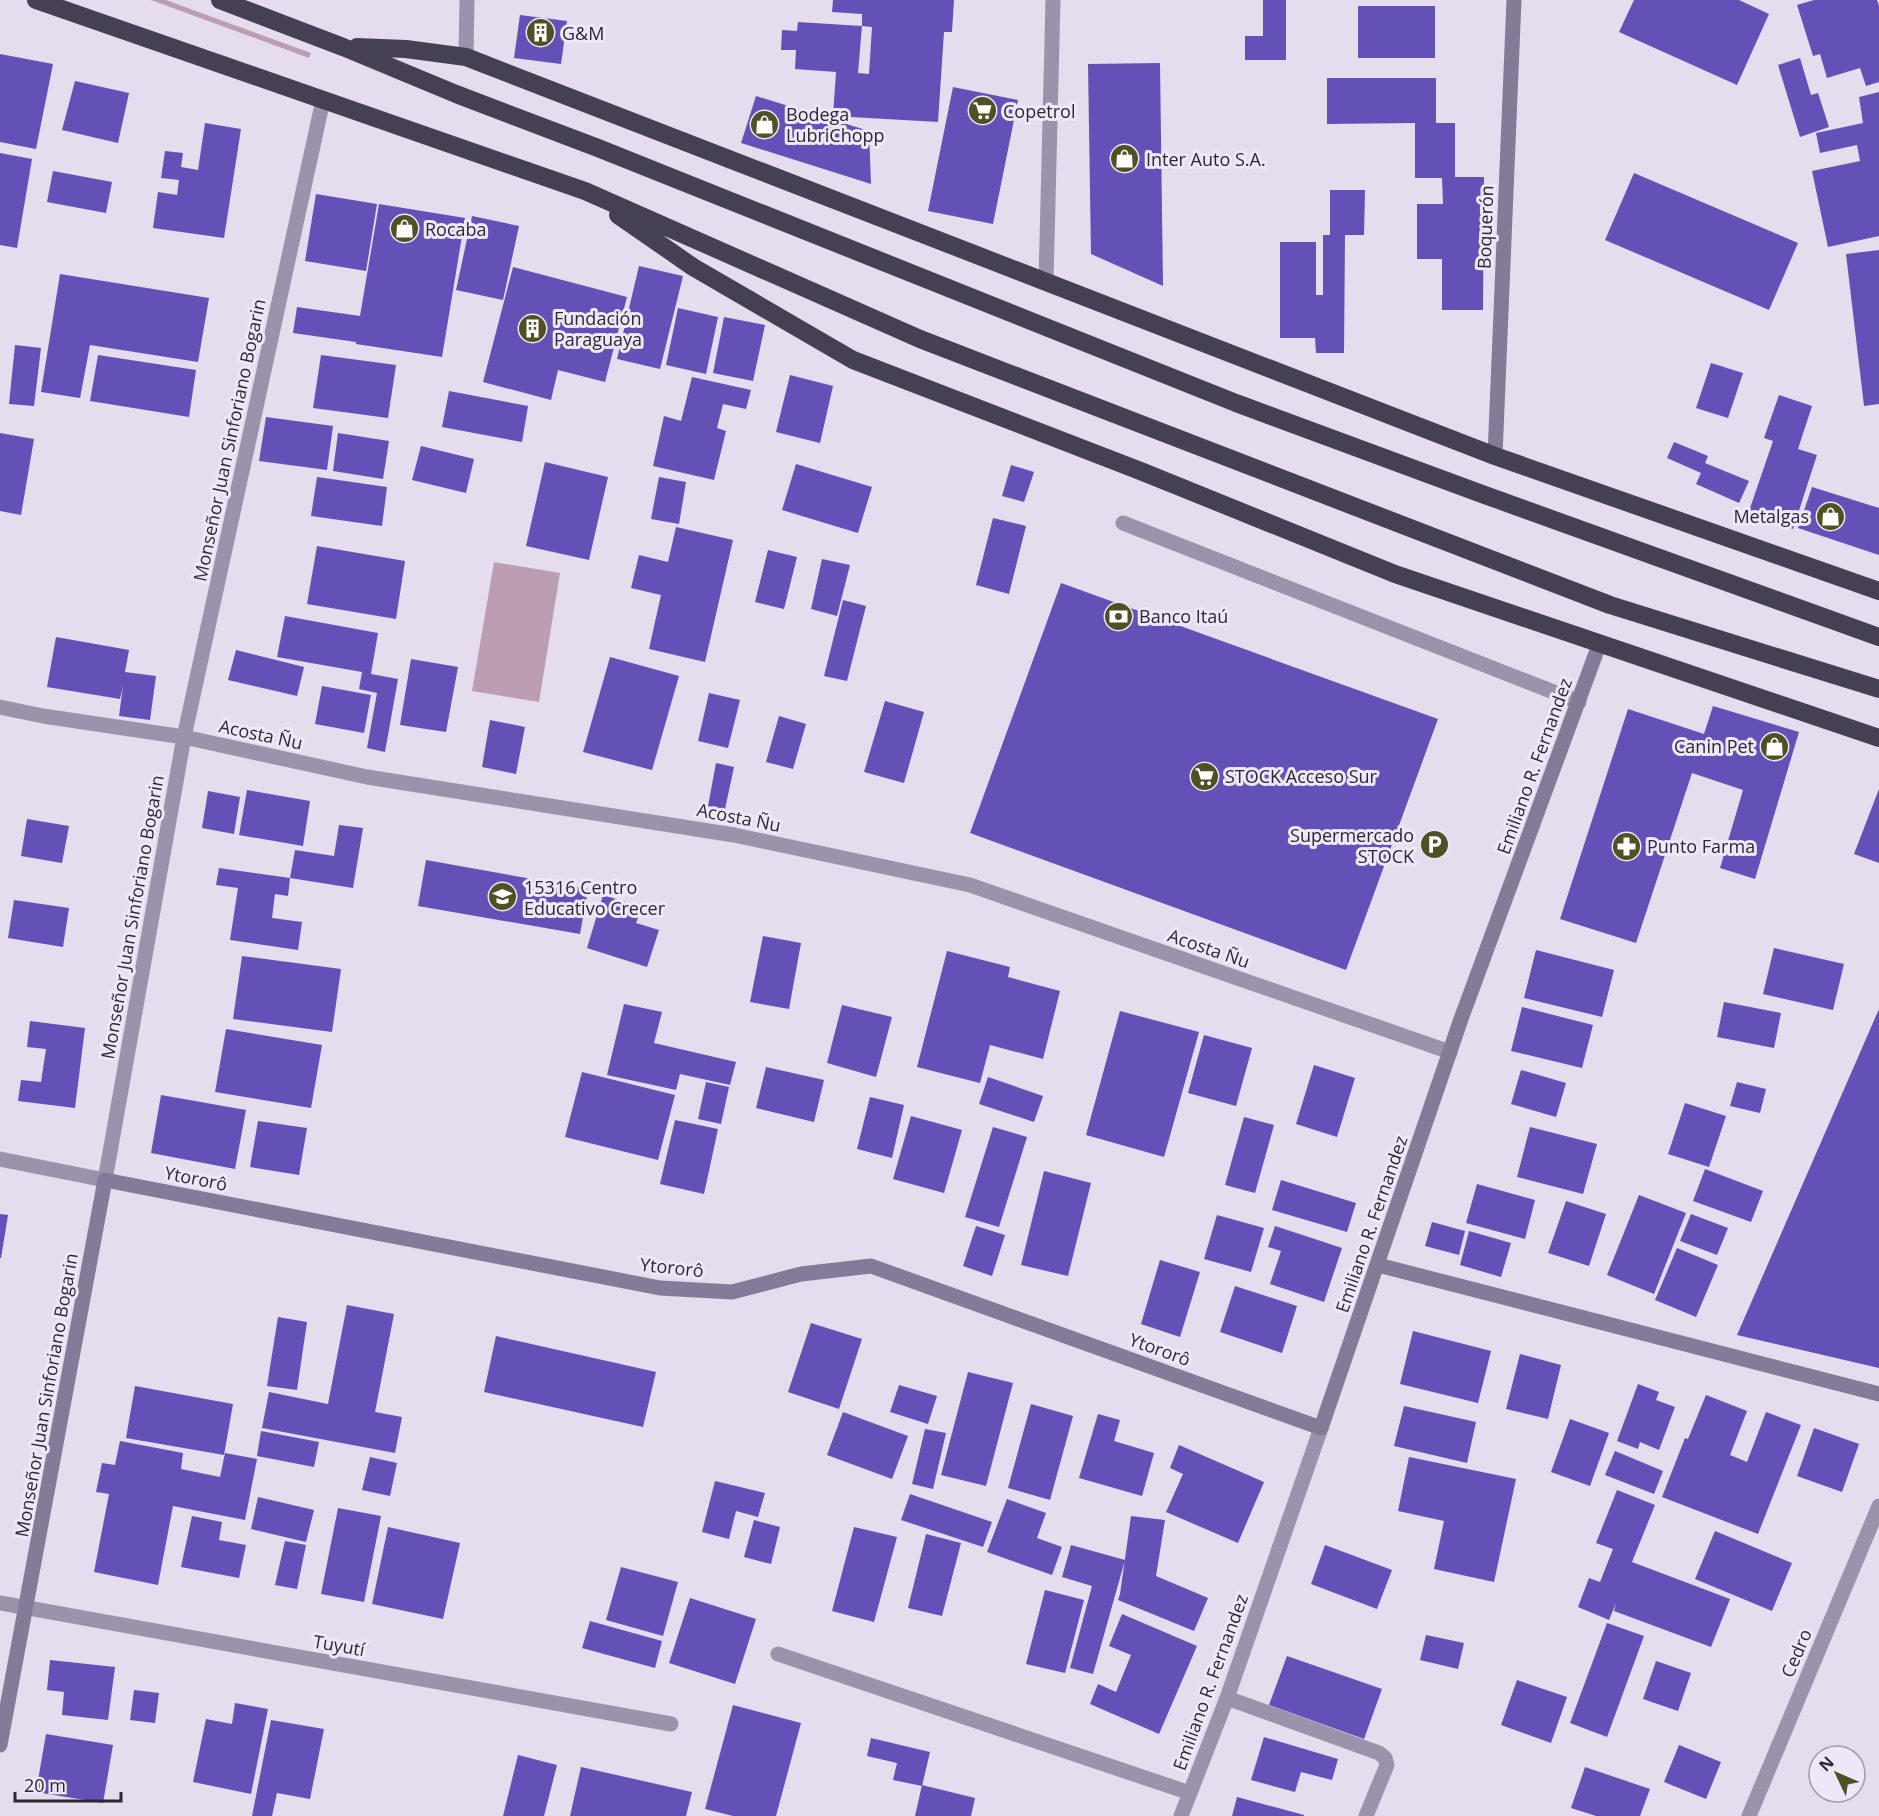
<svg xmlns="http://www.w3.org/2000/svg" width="1879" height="1816" viewBox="0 0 1879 1816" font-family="'Open Sans',sans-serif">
  <rect width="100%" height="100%" fill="#e5dcee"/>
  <!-- grass -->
  <path fill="#bc9eb3" d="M151,0H166L311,53L309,58Z
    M494,562L560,573L539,702L472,691Z"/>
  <!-- building -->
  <path fill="#6451b7" d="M833,0H954L952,32H944L938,122L833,116L836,72L795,69L796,50H781L782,30L797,31L798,22L862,26L858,73L869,74L872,27L862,26V14L832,12Z
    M1263,0H1286V60H1245V36H1263Z
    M1634,0H1739L1769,14L1737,85L1619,32Z
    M1814,0H1877L1879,6V82L1866,86L1860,68L1827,78L1820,54L1813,56L1797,5Z
    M1358,6H1435V58H1358Z
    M520,15L567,21L561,64L514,58Z
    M0,54L53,64L36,149L0,142Z
    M1800,58L1811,95L1818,93L1829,127L1800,137L1778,65Z
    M1160,63L1163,286L1091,254L1088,64Z
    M1327,78H1436V123H1455V177H1484L1483,310H1442V259H1417V204H1443L1442,178H1415V123L1327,124Z
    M75,81L129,93L118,143L62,130Z
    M953,87L1018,100L993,224L928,211Z
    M1879,92V236L1828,247L1812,171L1860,161L1857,145L1820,153L1816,133L1863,123L1859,97Z
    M756,96L869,131L871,184L741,143Z
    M205,123L241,129L224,238L153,228L158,192L177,195L179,180L161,178L165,151L183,153L181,167L198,170Z
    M0,153L32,159L17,248L0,245Z
    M53,171L112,182L106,213L47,202Z
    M1634,173L1798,243L1769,310L1605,240Z
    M1330,190H1365L1364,235H1345L1344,353H1316L1315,338H1280V242H1316V295H1323V235H1330Z
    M316,194L377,204L366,271L305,261Z
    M379,204L465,218L442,357L356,344V342L293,333L297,307L360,316Z
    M472,216L519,226L503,300L456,290Z
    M1879,250V404L1864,406L1846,254Z
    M639,266L683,276L660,369L617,359Z
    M513,267L627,297L605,382L558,370L551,400L483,382Z
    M60,274L209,298L198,362L90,345L80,398L41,392Z
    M678,308L718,317L706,374L666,365Z
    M724,317L765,325L753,381L713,373Z
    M15,345L41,348L34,406L9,404Z
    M98,355L196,370L189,417L90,401Z
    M321,355L396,365L388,418L313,408Z
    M1711,363L1743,373L1728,418L1696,408Z
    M790,375L833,386L820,443L776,432Z
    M692,377L751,390L746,409L723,404L717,428L726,431L714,480L653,466L664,416L681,421Z
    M449,391L528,406L522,442L442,427Z
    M1779,395L1812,406L1798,449L1817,455L1793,529L1748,514L1773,441L1764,438Z
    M266,417L333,426L327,470L259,461Z
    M0,433L34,439L21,515L0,511Z
    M338,433L389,441L383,479L333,471Z
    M1674,442L1708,456L1705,463L1749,481L1739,503L1696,484L1701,473L1667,458Z
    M421,446L474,459L466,493L412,480Z
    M545,462L608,477L589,560L526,546Z
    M796,464L872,487L858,533L782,510Z
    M1011,465L1034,472L1024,502L1002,496Z
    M317,477L387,487L382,526L311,516Z
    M659,477L686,482L679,524L651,519Z
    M1812,487L1879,508V555L1798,528Z
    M993,518L1026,526L1009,594L976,585Z
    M676,527L733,540L705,662L649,649L661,595L631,588L639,555L668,562Z
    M317,546L405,561L396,619L307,604Z
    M768,550L797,557L784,609L755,602Z
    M822,559L850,565L837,616L811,609Z
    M1061,583L1438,719L1346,970L970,833Z
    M843,600L866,606L847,681L824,676Z
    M285,616L378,633L371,674L398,679L385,752L367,748L377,693L359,689L362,672L277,657Z
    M56,637L129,650L125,672L156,676L150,720L119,716L123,686L120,699L47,687Z
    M236,650L304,667L297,696L228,680Z
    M610,657L679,676L652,770L583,752Z
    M411,659L458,667L446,732L400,725Z
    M322,686L371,695L364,733L315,724Z
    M709,693L740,700L728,748L698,741Z
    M885,701L924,712L904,783L864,772Z
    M1713,706L1799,732L1755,879L1720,868L1743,790L1692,773L1636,943L1560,919L1628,709L1704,734Z
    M779,716L806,724L793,769L766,762Z
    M490,720L525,727L516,774L482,767Z
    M716,763L734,767L725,809L708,806Z
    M1879,789V863L1854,854Z
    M247,790L310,801L303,846L239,835Z
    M208,791L240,797L234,834L202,828Z
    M27,819L69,826L62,863L21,856Z
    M339,825L363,828L353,888L290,878L295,850L334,856Z
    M426,860L588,889L580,934L418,906Z
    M219,868L290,878L288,896L275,894L272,918L302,922L298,950L230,940L238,888L216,885Z
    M603,895L642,907L636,923L659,930L647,967L587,948Z
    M14,900L69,908L63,947L8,938Z
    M763,936L801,943L789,1009L750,1002Z
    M1774,948L1844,964L1833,1010L1763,994Z
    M1536,950L1614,970L1602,1017L1524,998Z
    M947,951L1010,967L1008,977L1060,991L1043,1059L990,1045L980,1083L917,1067Z
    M242,956L341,969L332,1032L233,1019Z
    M1724,1002L1781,1013L1774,1048L1717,1037Z
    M624,1004L662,1012L654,1043L736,1062L730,1085L680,1074L676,1090L607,1075Z
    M842,1005L892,1017L876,1077L827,1063Z
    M1522,1007L1593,1025L1582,1068L1511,1051Z
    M1879,1009V1368L1737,1335Z
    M1120,1011L1199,1032L1164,1157L1086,1135Z
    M30,1021L85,1028L75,1108L18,1101L21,1080L41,1082L46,1049L27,1047Z
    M226,1029L322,1045L311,1108L215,1092Z
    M1204,1035L1252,1048L1236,1106L1188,1093Z
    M1314,1065L1355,1078L1337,1137L1296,1124Z
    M766,1067L824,1080L814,1122L756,1108Z
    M1521,1070L1566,1083L1556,1117L1511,1104Z
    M582,1072L675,1095L658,1160L565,1137Z
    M988,1077L1043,1096L1034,1122L979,1104Z
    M706,1082L729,1087L721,1124L698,1119Z
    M1737,1082L1766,1089L1760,1113L1730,1106Z
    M161,1095L246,1110L235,1169L151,1153Z
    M870,1097L904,1105L892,1158L857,1149Z
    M1685,1103L1726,1116L1709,1167L1668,1154Z
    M911,1116L962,1130L944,1193L893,1179Z
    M1244,1117L1274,1125L1255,1193L1225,1185Z
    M675,1120L718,1129L704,1194L660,1184Z
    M258,1121L307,1128L299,1175L250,1167Z
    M993,1127L1027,1137L999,1227L965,1217Z
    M1530,1127L1597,1144L1583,1194L1517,1177Z
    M1705,1169L1763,1191L1751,1222L1693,1201Z
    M1044,1171L1091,1183L1068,1276L1021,1265Z
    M1281,1180L1356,1203L1347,1232L1272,1210Z
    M1477,1184L1535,1200L1525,1239L1466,1223Z
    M1639,1195L1686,1213L1654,1294L1607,1275Z
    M1566,1201L1606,1214L1589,1266L1548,1253Z
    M0,1214L8,1215L1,1258H0Z
    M1691,1214L1728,1228L1717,1255L1680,1241Z
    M1217,1215L1264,1228L1251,1272L1204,1259Z
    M1432,1222L1465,1231L1459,1255L1425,1246Z
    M976,1226L1005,1235L992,1276L963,1266Z
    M1275,1226L1342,1248L1324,1302L1270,1284L1281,1251L1268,1247Z
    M1469,1231L1511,1243L1501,1277L1460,1265Z
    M1677,1248L1718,1265L1696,1317L1655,1300Z
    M1160,1260L1200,1272L1180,1337L1141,1324Z
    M1235,1286L1297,1306L1282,1353L1220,1332Z
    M347,1305L394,1314L375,1412L402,1417L395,1453L262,1428L269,1392L328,1404Z
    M278,1317L307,1322L297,1390L267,1386Z
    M811,1323L862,1339L839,1409L788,1392Z
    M1413,1331L1491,1351L1478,1403L1400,1384Z
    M496,1336L656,1372L643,1427L484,1392Z
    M1520,1354L1561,1365L1548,1419L1506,1409Z
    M968,1372L1013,1383L986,1486L941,1475Z
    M1638,1384L1659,1392L1656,1400L1675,1407L1659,1450L1640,1442L1638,1449L1617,1441Z
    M899,1385L937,1396L928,1424L890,1412Z
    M135,1386L233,1404L224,1455L126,1438Z
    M1706,1395L1747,1411L1730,1455L1747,1462L1766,1412L1801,1425L1758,1534L1662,1497L1685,1438L1688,1439Z
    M1031,1404L1073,1416L1050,1500L1008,1488Z
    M1404,1406L1476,1422L1467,1463L1394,1446Z
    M843,1412L908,1436L892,1479L827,1455Z
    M1098,1414L1120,1420L1114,1441L1154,1453L1142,1496L1079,1478Z
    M1570,1419L1609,1433L1590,1486L1551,1472Z
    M1814,1428L1859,1444L1842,1492L1797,1476Z
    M925,1429L946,1433L933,1489L912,1484Z
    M261,1431L319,1442L314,1467L257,1456Z
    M120,1441L183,1453L181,1469L220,1477L225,1453L257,1459L245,1520L173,1506L158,1585L94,1572L109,1494L96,1492L102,1463L115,1465Z
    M1179,1445L1264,1482L1238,1543L1166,1512L1183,1474L1170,1468Z
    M1615,1451L1663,1471L1654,1494L1605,1475Z
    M370,1457L397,1463L390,1496L362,1490Z
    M1409,1457L1516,1479L1494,1582L1434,1569L1444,1521L1398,1511Z
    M715,1481L765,1493L758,1517L736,1511L729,1539L702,1532Z
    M1617,1490L1655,1505L1632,1562L1730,1599L1711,1647L1614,1611L1616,1603L1609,1620L1578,1607L1589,1578L1600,1582L1613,1549L1596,1543Z
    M910,1494L992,1522L983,1547L901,1520Z
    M258,1497L314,1510L306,1542L251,1529Z
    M1007,1499L1046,1513L1037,1538L1062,1547L1052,1575L987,1552Z
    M338,1508L381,1516L364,1602L321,1594Z
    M192,1516L222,1522L219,1540L246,1545L239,1578L181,1567Z
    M1131,1516L1165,1520L1156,1576L1208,1598L1194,1631L1118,1600L1120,1594Z
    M754,1520L780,1527L771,1564L744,1557Z
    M388,1527L460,1543L443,1619L372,1604Z
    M854,1527L897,1537L874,1622L832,1611Z
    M1715,1531L1792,1563L1772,1611L1695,1579Z
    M926,1534L961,1543L942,1616L908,1608Z
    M285,1541L306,1545L297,1589L275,1585Z
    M1071,1545L1125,1560L1093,1674L1070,1668L1092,1586L1062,1577Z
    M1325,1545L1392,1570L1377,1609L1311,1584Z
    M621,1567L678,1582L663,1636L606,1620Z
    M1045,1590L1084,1600L1065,1673L1026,1664Z
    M690,1598L756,1619L735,1684L669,1663Z
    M1122,1614L1197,1646L1159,1734L1090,1704L1098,1684L1116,1692L1131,1655L1109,1646Z
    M590,1621L662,1641L655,1668L582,1648Z
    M1607,1623L1644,1636L1607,1737L1570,1723Z
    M1426,1635L1464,1643L1458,1669L1420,1660Z
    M1287,1656L1382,1689L1364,1739L1269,1705Z
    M50,1660L115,1667L108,1720L62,1715L64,1692L47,1690Z
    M1656,1661L1691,1673L1678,1711L1643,1699Z
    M1517,1680L1567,1697L1551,1743L1501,1725Z
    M134,1690L159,1693L155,1723L130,1720Z
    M235,1703L268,1709L251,1794L193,1782L206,1719L232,1724Z
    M733,1705L801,1723L776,1816H733L705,1809Z
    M271,1720L324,1729L310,1799L277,1793L272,1816H252Z
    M46,1734L113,1745L103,1803L36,1792Z
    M1264,1737L1338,1759L1332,1780L1301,1772L1295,1792L1251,1780Z
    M871,1738L930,1752L922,1786L893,1780L897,1763L867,1756Z
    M1679,1745L1721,1762L1706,1799L1664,1782Z
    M518,1755L557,1765L544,1816H503Z
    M581,1767L692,1792L686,1816H570Z
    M1585,1767L1650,1789L1640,1816H1596L1571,1808Z
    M922,1785L975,1798L971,1816H915Z
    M1237,1797L1304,1815V1816H1232Z"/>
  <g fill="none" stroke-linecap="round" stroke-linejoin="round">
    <!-- lane -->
    <path stroke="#9b92ab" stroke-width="15" d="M1123,523L1579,702
      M1227,1698L1379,1753L1385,1758L1387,1765L1366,1816"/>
    <!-- street -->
    <path stroke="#9b92ab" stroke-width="15" d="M466,57L467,0
      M1046,282L1053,0
      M0,707L43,716L184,737L367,777L734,835L970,885L1450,1052
      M0,1159L105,1180L184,737L323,100
      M0,1603L671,1724
      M778,1654L1190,1793
      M1181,1816L1227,1698L1321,1428
      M1749,1816L1879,1506"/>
    <!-- secondary -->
    <path stroke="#847b98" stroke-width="15" d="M1495,456L1514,0
      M1378,1265L1879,1394
      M0,1745L105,1180L660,1288L732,1292L801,1274L871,1266L1321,1428L1461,1019L1599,645"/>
    <!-- highway -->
    <path stroke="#454053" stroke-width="18" d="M36,0L585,191L920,339L1610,605L1879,689
      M220,0L343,47L456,94L598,148L1236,403L1482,494L1879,637
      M357,47L406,49L466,57L1495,456L1879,591
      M618,215L693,267L853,360L1143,472L1395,574L1879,738"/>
  </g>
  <!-- icons -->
  <defs>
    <symbol id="building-disc" viewBox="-11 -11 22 22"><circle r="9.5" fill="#4f5023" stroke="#efe7f7"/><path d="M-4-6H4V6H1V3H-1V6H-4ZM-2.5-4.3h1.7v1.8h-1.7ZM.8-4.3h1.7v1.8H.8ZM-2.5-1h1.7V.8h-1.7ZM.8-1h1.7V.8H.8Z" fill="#fff"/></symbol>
    <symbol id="supermarket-disc" viewBox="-11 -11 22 22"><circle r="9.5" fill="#4f5023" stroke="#efe7f7"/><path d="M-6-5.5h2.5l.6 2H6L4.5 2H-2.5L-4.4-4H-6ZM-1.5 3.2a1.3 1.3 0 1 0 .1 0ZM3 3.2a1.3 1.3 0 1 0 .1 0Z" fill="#fff"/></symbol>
    <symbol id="shop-disc" viewBox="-11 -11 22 22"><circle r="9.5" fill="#4f5023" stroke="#efe7f7"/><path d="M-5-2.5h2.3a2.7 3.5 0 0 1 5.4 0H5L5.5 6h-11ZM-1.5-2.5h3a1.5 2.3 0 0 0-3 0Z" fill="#fff"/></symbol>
    <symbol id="bank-disc" viewBox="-11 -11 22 22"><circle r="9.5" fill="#4f5023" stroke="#efe7f7"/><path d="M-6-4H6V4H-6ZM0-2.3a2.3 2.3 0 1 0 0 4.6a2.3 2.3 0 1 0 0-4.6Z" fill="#fff"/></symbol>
    <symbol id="parking-disc" viewBox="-11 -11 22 22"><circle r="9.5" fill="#4f5023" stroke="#efe7f7"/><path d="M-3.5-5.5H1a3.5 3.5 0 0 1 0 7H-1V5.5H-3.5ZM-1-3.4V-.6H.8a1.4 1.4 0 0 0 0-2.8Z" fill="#fff"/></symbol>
    <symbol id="pharmacy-disc" viewBox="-11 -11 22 22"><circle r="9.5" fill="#4f5023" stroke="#efe7f7"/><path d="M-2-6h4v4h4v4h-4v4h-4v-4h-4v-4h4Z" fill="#fff"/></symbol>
    <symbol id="school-disc" viewBox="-11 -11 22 22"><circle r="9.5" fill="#4f5023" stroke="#efe7f7"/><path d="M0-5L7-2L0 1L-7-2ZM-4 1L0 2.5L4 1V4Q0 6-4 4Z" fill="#fff"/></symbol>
  </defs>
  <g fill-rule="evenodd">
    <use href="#building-disc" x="524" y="16" width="33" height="33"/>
    <use href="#supermarket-disc" x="966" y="94" width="33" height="33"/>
    <use href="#shop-disc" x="748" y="108" width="33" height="33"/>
    <use href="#shop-disc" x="1108" y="142" width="33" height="33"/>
    <use href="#shop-disc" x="388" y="212" width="33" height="33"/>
    <use href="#building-disc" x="516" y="312" width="33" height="33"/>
    <use href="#shop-disc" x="1814" y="500" width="33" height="33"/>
    <use href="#bank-disc" x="1102" y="600" width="33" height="33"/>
    <use href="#shop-disc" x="1758" y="730" width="33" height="33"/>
    <use href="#supermarket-disc" x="1188" y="760" width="33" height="33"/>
    <use href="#parking-disc" x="1418" y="828" width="33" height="33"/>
    <use href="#pharmacy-disc" x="1610" y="830" width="33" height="33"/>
    <use href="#school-disc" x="486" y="880" width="33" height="33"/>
  </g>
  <g text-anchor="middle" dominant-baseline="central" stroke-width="6" stroke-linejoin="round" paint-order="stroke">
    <!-- poi labels -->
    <g font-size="18" fill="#2b2833" stroke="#efe7f7" text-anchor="start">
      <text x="562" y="33">G&amp;M</text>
      <text x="1003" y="111">Copetrol</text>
      <text x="786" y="114">Bodega<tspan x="786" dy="21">LubriChopp</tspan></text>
      <text x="1146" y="159">Inter Auto S.A.</text>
      <text x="425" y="229">Rocaba</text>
      <text x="554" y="318">Fundación<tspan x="554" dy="21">Paraguaya</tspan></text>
      <text x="1809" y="516" text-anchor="end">Metalgas</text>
      <text x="1139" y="616">Banco Itaú</text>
      <text x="1754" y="746" text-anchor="end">Canin Pet</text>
      <text x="1225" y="776">STOCK Acceso Sur</text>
      <text x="1414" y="835" text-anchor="end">Supermercado<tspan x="1414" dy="21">STOCK</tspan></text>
      <text x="1647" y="846">Punto Farma</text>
      <text x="524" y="887">15316 Centro<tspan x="524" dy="21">Educativo Crecer</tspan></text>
    </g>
    <!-- street labels -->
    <g font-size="18" fill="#2b2833" stroke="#efe7f7">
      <text transform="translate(1485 227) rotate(-88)">Boquerón</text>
      <text transform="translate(229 440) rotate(-78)">Monseñor Juan Sinforiano Bogarin</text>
      <text transform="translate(261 734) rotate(12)">Acosta Ñu</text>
      <text transform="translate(1534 766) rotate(-70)">Emiliano R. Fernandez</text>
      <text transform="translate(739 817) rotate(11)">Acosta Ñu</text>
      <text transform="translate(132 917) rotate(-80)">Monseñor Juan Sinforiano Bogarin</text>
      <text transform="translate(1209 948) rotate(19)">Acosta Ñu</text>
      <text transform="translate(196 1178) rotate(11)">Ytororô</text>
      <text transform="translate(1371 1224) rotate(-71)">Emiliano R. Fernandez</text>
      <text transform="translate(672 1267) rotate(6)">Ytororô</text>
      <text transform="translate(1160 1349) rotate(20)">Ytororô</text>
      <text transform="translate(46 1395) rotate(-80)">Monseñor Juan Sinforiano Bogarin</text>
      <text transform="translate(339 1645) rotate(10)">Tuyutí</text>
      <text transform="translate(1796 1653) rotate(-67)">Cedro</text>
      <text transform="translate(1210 1682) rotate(-70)">Emiliano R. Fernandez</text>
    </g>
  </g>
  <!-- north arrow -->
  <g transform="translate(1837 1774) rotate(314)"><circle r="28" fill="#efe7f7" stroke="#a19ba9" stroke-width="1.5"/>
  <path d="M0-4.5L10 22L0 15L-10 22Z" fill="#4f5023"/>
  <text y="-9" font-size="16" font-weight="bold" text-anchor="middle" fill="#2b2833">N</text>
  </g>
  <!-- scale -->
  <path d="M15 1792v9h106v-9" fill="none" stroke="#2b2833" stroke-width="3"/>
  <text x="24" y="1792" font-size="18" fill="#2b2833" stroke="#efe7f7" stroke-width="4.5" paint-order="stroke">20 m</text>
</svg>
